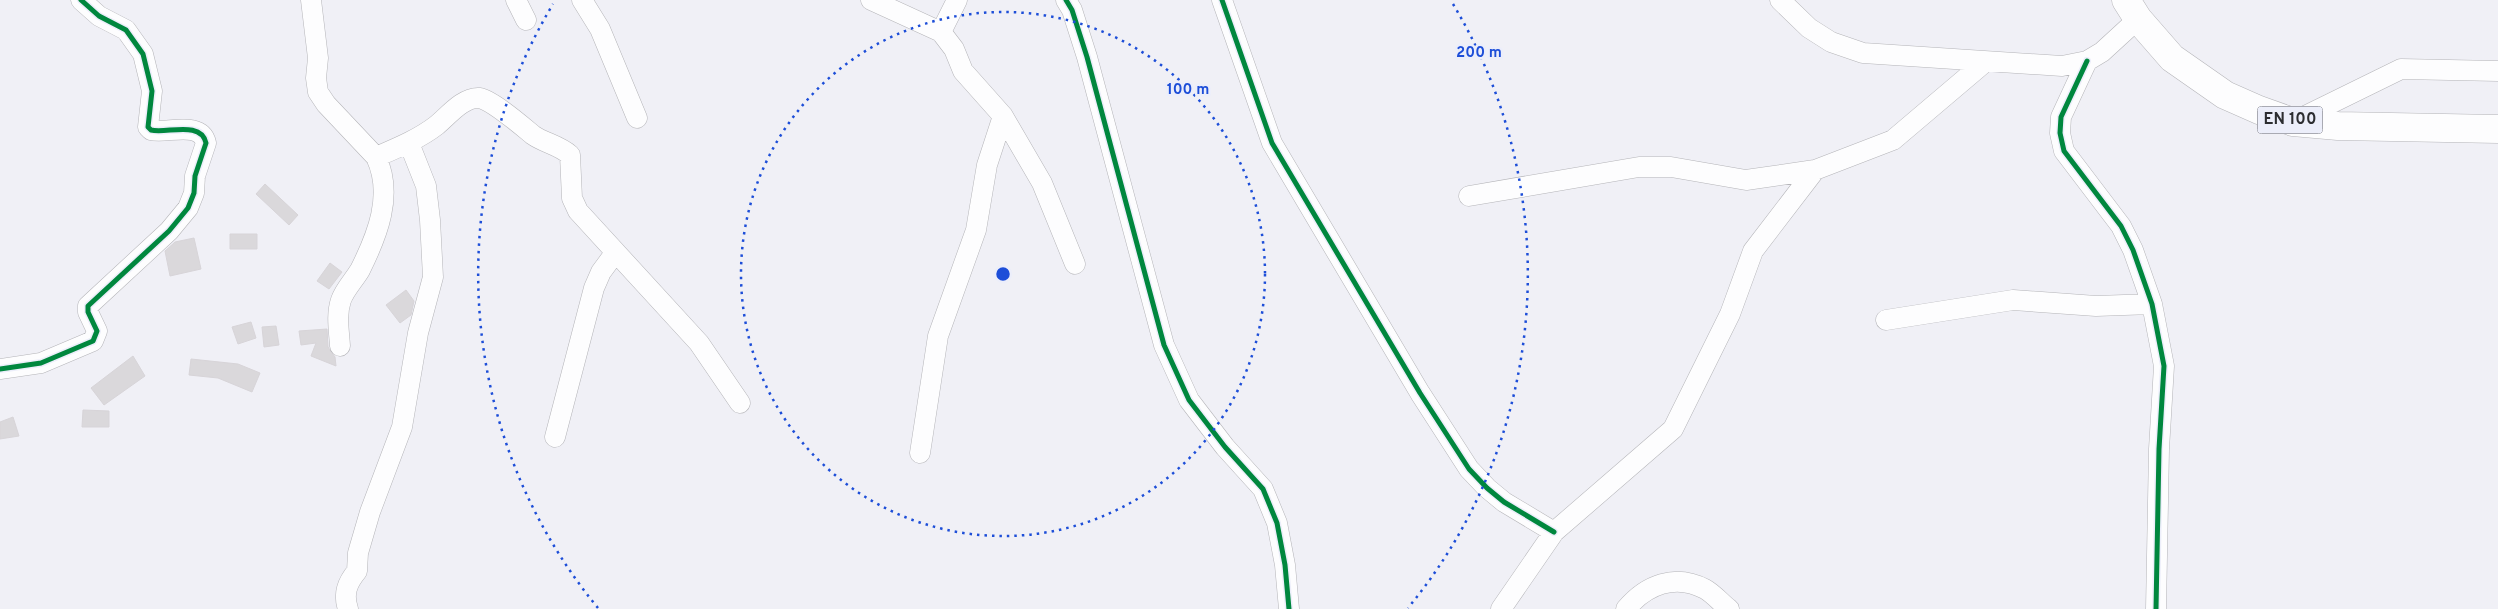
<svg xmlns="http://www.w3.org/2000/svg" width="2498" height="609" viewBox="0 0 2498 609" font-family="Overpass,sans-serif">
  <rect width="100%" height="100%" fill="#f0f0f6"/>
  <!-- building -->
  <path fill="#dad8db" stroke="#d7d4d8" d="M265,184L298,215L289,225L256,194Z
    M230,234H257V249H230Z
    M194,238L201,269L170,276L165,251L175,242Z
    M330,263L342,272L329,289L317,281Z
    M406,290L414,301L411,315L400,323L386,305Z
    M251,322L256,338L238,344L232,327Z
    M276,326L279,345L264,347L262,327Z
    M327,329L328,347L335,357L336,366L311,356L316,343L301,345L299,331Z
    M133,356L145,376L104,405L91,388Z
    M191,359L238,364L260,373L252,392L218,378L189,375Z
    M83,410L109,411V427H82Z
    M13,417L19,436L0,439V422Z"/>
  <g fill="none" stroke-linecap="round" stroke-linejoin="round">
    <defs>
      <path id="minor" d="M311,0L318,58L316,78L318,92L326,104L376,157C394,195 377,236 360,270C354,280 345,289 341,300C336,315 339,330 340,346
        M516,0L526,20
        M582,0L600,29L637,118
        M871,0L941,32
        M957,0L941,32L954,49L963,71L1003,116L1042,183L1075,264
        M1066,0L1072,10L1087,57L1164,345L1189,400L1225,447L1263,489L1277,523L1285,565L1289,609
        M1222,0L1272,143L1420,393L1469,469L1487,488L1504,502L1554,532
        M1780,0L1809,28L1831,42L1863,53L2062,66L2087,61L2102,52L2138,19
        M2087,61L2061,117L2060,133L2064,151L2121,226L2133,250L2152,304L2164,366L2159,449L2156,609
        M2293,122L2401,69L2498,71
        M376,157C397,148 419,139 437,125C448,116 463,97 479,98C492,100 522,126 533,135C544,143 559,145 570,155L572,198L578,211L699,343L740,403
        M1469,196L1639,167H1671L1746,180L1815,170L1893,140L1985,62
        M1886,320L2013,300L2096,306L2152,304
        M0,369L41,363L93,341L97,331L88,312V306L169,231L188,208L194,193L195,176L206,143C201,120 166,134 151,130L148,127L152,91L143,54L126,30L99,16L81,0
        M555,437L594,288L601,272L615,253
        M920,453L938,336L976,230L987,165L1003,116
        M348,609C343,594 347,583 357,571L358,553L370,512L402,427L418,333L433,277L430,220L426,186L409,143
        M1501,609L1554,532L1673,429L1730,314L1753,251L1815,170
        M1626,609C1646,585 1675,573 1705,589C1714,594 1721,603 1729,609"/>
      <path id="primary" d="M2126,0L2138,19L2172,58L2225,95L2259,110L2293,122L2338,126L2498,129"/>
    </defs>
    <!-- minor casing -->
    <use href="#minor" stroke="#b4b4b8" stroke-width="21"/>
    <!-- primary casing -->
    <use href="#primary" stroke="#b4b4b8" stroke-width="29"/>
    <!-- minor -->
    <use href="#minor" stroke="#fdfdfe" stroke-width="20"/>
    <!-- primary -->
    <use href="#primary" stroke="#fdfdfe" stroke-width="28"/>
    <defs>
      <path id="cycleway" d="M1066,0L1072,10L1087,57L1164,345L1189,400L1225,447L1263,489L1277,523L1285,565L1289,609
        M1222,0L1272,143L1420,393L1469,469L1487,488L1504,502L1554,532
        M2087,61L2061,117L2060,133L2064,151L2121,226L2133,250L2152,304L2164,366L2159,449L2156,609
        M0,369L41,363L93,341L97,331L88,312V306L169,231L188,208L194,193L195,176L206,143C201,120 166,134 151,130L148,127L152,91L143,54L126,30L99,16L81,0"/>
    </defs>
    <!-- cycleway casing -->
    <use href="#cycleway" stroke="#eceefa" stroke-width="8"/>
    <!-- cycleway -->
    <use href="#cycleway" stroke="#00873e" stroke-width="5"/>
  </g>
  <!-- distance rings -->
  <g fill="none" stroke="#1d4ed8" stroke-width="2.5" stroke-dasharray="2.5 5">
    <circle cx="1003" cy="274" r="262"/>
    <path d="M598 608A525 525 0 0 1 553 4M1453 4A525 525 0 0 1 1408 608"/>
  </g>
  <g text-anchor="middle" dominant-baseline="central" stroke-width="5" stroke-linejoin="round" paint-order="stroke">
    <!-- shield labels -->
    <rect fill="#eceefa" stroke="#66676d" stroke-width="1" x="2257.5" y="106.5" width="65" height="27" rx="4"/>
    <g font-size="16" font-weight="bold" fill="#2c2d31">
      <text x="2290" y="120">EN 100</text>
    </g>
  </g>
  <circle cx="1003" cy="274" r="8" fill="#1d4ed8" stroke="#eceefa" stroke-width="2.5"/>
  <g font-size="15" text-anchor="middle" font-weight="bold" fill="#1d4ed8" stroke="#eceefa" stroke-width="5" stroke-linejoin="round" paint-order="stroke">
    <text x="1479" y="57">200 m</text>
    <text x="1188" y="94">100 m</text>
  </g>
</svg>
